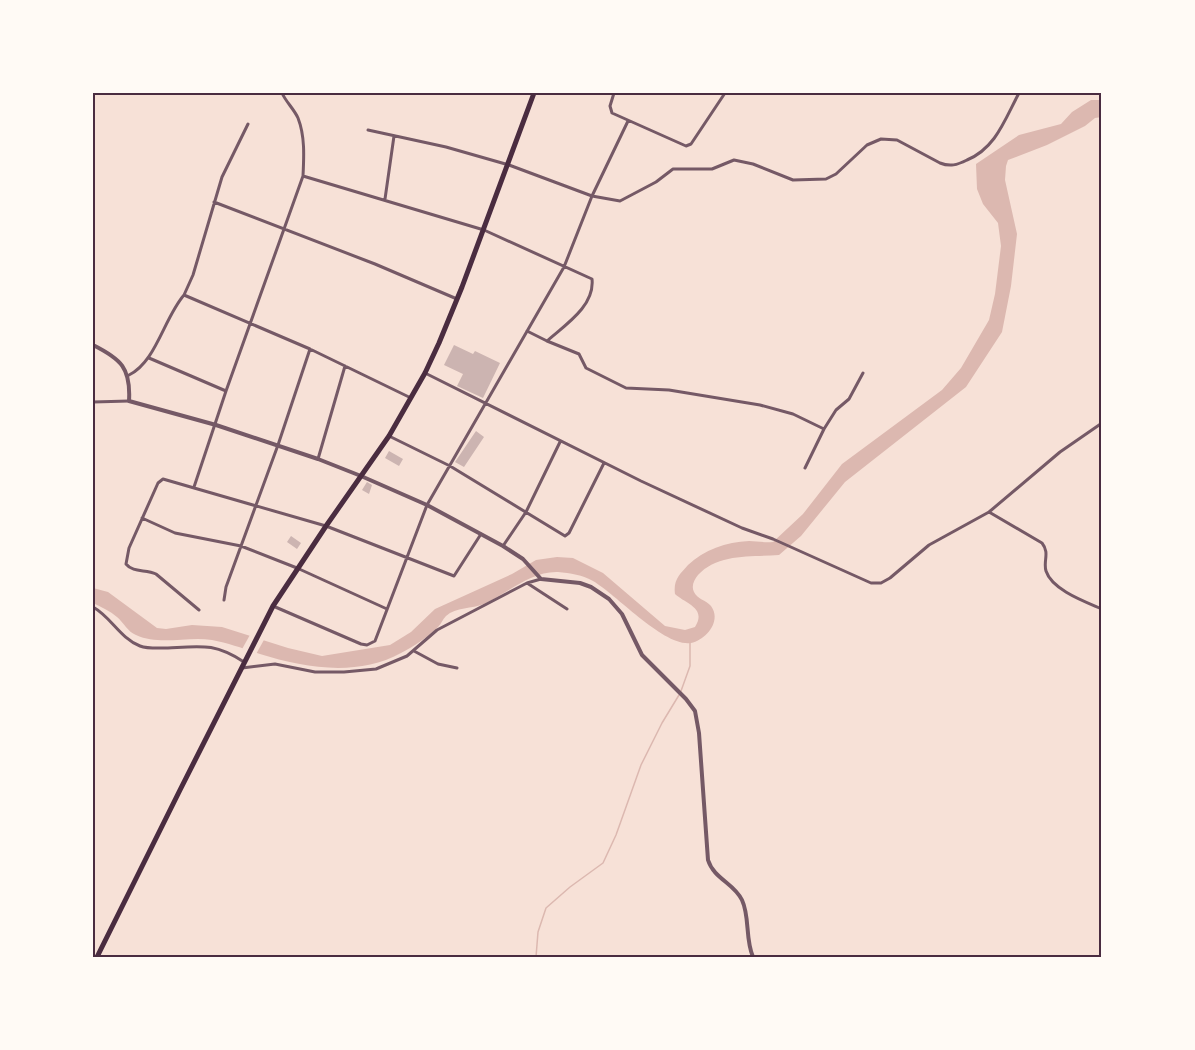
<svg xmlns="http://www.w3.org/2000/svg" width="1195" height="1050" viewBox="0 0 1195 1050" font-family="'PT Sans Narrow',sans-serif">
  <rect width="100%" height="100%" fill="#f7e1d7"/>
  <!-- water -->
  <path fill="#dcb8b0" d="M1091,100H1102V117L1095,118L1085,126L1047,145L1008,160L1006,166L1005,180L1017,234L1011,286L1002,332L966,387L845,482L801,536L779,555C752,557 718,553 698,575C694,580 691,586 694,592C697,599 706,600 711,606C722,621 706,640 691,643C664,647 617,595 593,581C583,575 570,573 558,572C531,571 508,593 484,604C472,609 456,607 446,616C443,619 441,624 438,627C428,637 413,647 401,653C357,677 305,668 260,654C244,649 229,643 212,640C187,636 160,646 136,635C128,632 123,622 117,617C110,611 101,607 93,603V588L108,592L157,628L166,629L192,625L222,627L288,648L322,656L390,645L411,632L435,609L512,574L536,560L557,557L573,558L603,573L665,626L685,630L695,627C707,608 686,604 675,594C673,580 680,574 688,565C704,550 726,542 749,541C757,541 765,543 773,542L803,514L842,464L942,390L961,368L989,320L995,294L1001,246L998,223L983,204L977,189L976,164L1019,135L1061,124L1072,112Z"/>
  <!-- pier -->
  <path fill="#f7e1d7" d="M251,633L265,638L255,656L241,651Z"/>
  <g fill="none" stroke-linecap="round" stroke-linejoin="round">
    <!-- stream -->
    <path stroke="#dcb8b0" stroke-width="1.5" d="M681,691L690,666V643
      M536,957L538,932L546,908L570,887L603,863L616,835L641,765L662,723L679,695"/>
  </g>
  <!-- building -->
  <path fill="#ccb4b1" d="M454,345L473,354L475,351L500,363L483,398L457,386L463,374L444,365Z
    M476,431L484,437L464,467L455,462Z
    M389,451L403,459L399,466L385,458Z
    M367,482L372,485L369,494L362,490Z
    M291,536L301,543L297,549L287,542Z"/>
  <g fill="none" stroke-linecap="round" stroke-linejoin="round">
    <!-- minor -->
    <path stroke="#755966" stroke-width="3" d="M614,93L610,106L612,113L686,146L691,144L725,93
      M368,130L446,147L509,165L592,196L620,201L656,182L673,169H712L734,160L753,164L793,180L826,179L836,174L867,145L881,139L897,140L940,163C950,167 957,165 967,160C996,148 1005,119 1019,93
      M303,176L484,230L592,279C595,306 565,325 547,341L527,331
      M385,199L394,136
      M214,202L375,264L457,299
      M184,295L193,275L222,177L248,124
      M547,341L579,354L586,368L626,388L669,390L760,405L793,414L824,429
      M149,358L226,391
      M425,373L641,481L742,528L773,539L871,583H881L890,578L929,545L989,512L1060,452L1102,423
      M129,375C156,362 164,318 184,295L310,349L411,398
      M93,402L129,401
      M389,436L450,466L565,536L569,533L604,463
      M318,459L345,366
      M805,468L824,429L836,410L849,399L863,373
      M194,487L226,391L303,176C304,156 305,136 298,118C294,109 286,102 282,93
      M989,512L1042,543C1050,553 1043,561 1046,571C1052,590 1086,602 1102,609
      M142,518L175,533L241,546L297,568L387,609
      M503,546L526,512L560,442
      M527,583L567,609
      M224,600L226,587L278,445L310,349
      M273,606L361,644L367,645L375,641L427,505L564,267L592,196L628,121
      M93,607C111,617 120,638 140,646C148,649 158,648 168,648C202,646 215,643 244,662
      M199,610L156,574C146,569 133,573 126,564L129,548L158,483L163,479L326,526L454,576L481,534
      M414,651L438,664L457,668
      M242,668L275,664L315,672H344L376,669L407,656L437,630L527,583L541,579"/>
    <!-- tertiary -->
    <path stroke="#755966" stroke-width="4" d="M93,345C121,359 131,368 129,401L216,425L318,459L361,476L427,505L503,546L523,559L541,579L580,583L591,587L609,599L622,614L642,655L686,699L695,711L699,733L708,860C714,879 734,883 742,900C750,917 745,939 753,957"/>
    <!-- trunk -->
    <path stroke="#4a2c40" stroke-width="5" d="M97,957L180,790L273,606L326,526L389,436L425,373L439,343L462,287L534,93"/>
  </g>
  <!-- border -->
  <rect width="1195" height="1050" fill="none" stroke="#fffaf5" stroke-width="189"/>
  <rect x="94" y="94" width="1006" height="862" fill="none" stroke="#4a2c40" stroke-width="2"/>
</svg>
